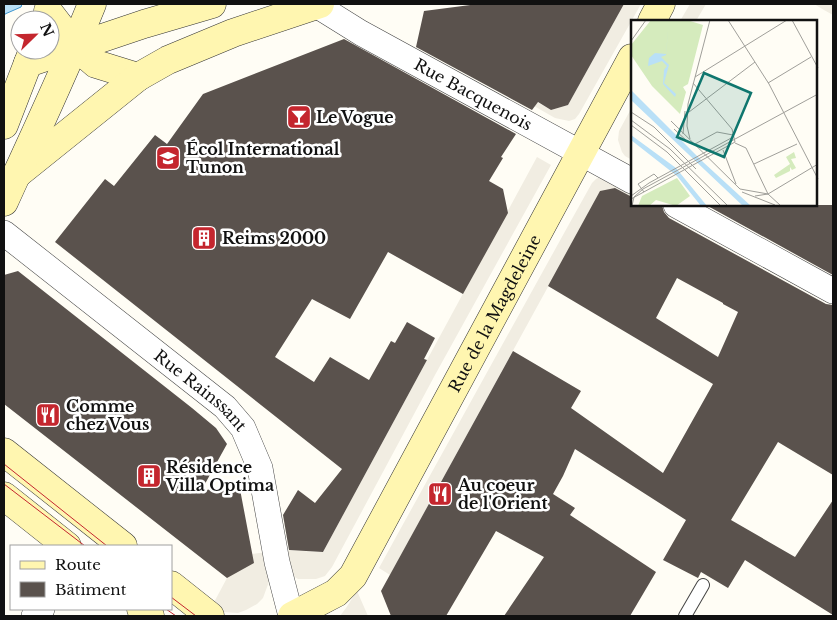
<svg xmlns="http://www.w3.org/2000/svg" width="837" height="620" viewBox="0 0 837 620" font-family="'Libre Baskerville',serif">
  <rect width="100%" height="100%" fill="#fffdf5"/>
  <!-- plaza -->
  <path fill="#f1ede2" d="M624,4H641L579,114L575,119L569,121L555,118L520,98L523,94L551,110L568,105Z
    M690,4H706L696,21H680Z
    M814,4H833V15L824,10Z
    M632,107V137L631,140L632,147V160L625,156L622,152L618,140L619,131Z
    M537,157L551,165L435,375L332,567L325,576L316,579H298L290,574L282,550L323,552Z
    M601,176L632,187V197L616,188L600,192L390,575L379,568L396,537L568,226L592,183L596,179Z
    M266,552L270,579L263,598L257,604L246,610L238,613L223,612L212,606L227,578L252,554Z
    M357,591L368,616H340L346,608Z"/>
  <!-- water -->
  <path fill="#b9e0f7" stroke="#3f96cf" d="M4,4H22L21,7L5,14L4,16Z"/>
  <!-- building -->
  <path fill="#5a524d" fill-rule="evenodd" d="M478,4H624L568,105L551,110L538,102L532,110L416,47L424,11Z
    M344,39L516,134L501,157L503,158L489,181L503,189L508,213L463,294L388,252L350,319L312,299L275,357L314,382L330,357L369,380L391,341L395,343L407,322L435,338L424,359L427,360L323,552L289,550L283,515L298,490L315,503L342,469L55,242L105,179L114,186L155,135L167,144L203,94Z
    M615,188L632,197V205H662L664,212L669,218L826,304L833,305V475L778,442L731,520L795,557L833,500V615L745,560L728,588L701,572L698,578L663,560L686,520L575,449L563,476L553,494L575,508L570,515L656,572L630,616H504L544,557L496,531L446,616H391L381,591L513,351L581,391L571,408L663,473L713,384L548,286L600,191ZM677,278L723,303V304L738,312L718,357L656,318Z
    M706,205H833V275Z
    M18,271L192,408L216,428L227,444L201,491L239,484L254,563L227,578L4,404V275Z"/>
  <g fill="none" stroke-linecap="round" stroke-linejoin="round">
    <defs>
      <path id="service" d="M685,616L703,585"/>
      <g id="minor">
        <path id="s1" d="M316,5L361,33L632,181"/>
        <path d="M676,205L833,291"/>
        <path id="s2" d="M4,233L225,407L243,428L260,468L277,562L291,616"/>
        <path d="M34,616L42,609"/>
      </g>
      <g id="secondary">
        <path d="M48,11L75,46L96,64L138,77"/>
        <path d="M652,21L661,4"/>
        <path d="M28,63L144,24L212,4"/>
        <path d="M4,125L33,50"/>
        <path d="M16,175L138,77L168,60L233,33L320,4"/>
        <path d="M4,202C34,136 65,71 92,4"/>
        <path d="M4,452L123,546"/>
        <path d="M4,496L67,546"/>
        <path d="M171,585L210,616"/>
        <path d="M141,609L150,616"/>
        <path id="s3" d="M292,616L336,593L353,576L632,58"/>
      </g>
    </defs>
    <!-- service casing -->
    <use href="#service" stroke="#444" stroke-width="14"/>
    <!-- minor casing -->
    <use href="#minor" stroke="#444" stroke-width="26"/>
    <!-- secondary casing -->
    <use href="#secondary" stroke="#333" stroke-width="29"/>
    <!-- service -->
    <use href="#service" stroke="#fff" stroke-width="12"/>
    <!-- minor -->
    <use href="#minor" stroke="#fff" stroke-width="25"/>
    <!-- secondary -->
    <use href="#secondary" stroke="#fff6b0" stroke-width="28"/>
    <!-- tram -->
    <path stroke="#c4262e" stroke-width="1" d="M4,464L107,546
      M4,484L85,546
      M171,597L196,616
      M166,609L176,616"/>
  </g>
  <!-- icons -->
  <defs>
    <symbol id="bar-square" viewBox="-11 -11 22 22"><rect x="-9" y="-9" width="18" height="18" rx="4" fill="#c4262e" stroke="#fff"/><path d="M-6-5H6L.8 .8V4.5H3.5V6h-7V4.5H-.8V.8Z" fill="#fff"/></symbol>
    <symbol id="university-square" viewBox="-11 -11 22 22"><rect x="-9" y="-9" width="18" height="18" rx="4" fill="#c4262e" stroke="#fff"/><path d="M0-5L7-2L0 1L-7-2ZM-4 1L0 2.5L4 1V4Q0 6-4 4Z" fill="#fff"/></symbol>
    <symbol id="building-square" viewBox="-11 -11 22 22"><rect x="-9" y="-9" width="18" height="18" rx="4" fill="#c4262e" stroke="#fff"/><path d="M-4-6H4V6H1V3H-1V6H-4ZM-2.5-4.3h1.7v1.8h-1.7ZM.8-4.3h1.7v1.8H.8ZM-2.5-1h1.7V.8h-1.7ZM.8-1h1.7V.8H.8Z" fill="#fff"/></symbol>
    <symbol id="restaurant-square" viewBox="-11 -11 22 22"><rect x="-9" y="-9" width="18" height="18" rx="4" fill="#c4262e" stroke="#fff"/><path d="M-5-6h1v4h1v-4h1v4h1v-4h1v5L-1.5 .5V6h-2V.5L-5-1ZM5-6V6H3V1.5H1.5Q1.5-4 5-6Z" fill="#fff"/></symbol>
  </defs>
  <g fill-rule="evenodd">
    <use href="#bar-square" x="285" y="103" width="28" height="28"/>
    <use href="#university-square" x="154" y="144" width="28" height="28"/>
    <use href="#building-square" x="190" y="224" width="28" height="28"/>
    <use href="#restaurant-square" x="34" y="401" width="28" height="28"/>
    <use href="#building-square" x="135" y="462" width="28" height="28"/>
    <use href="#restaurant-square" x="426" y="480" width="28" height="28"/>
  </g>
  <g text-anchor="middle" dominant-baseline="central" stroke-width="5" stroke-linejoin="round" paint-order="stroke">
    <!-- street labels -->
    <g font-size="16" fill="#111" stroke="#fff">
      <text stroke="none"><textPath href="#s1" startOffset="181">Rue Bacquenois</textPath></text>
      <text stroke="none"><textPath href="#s3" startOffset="372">Rue de la Magdeleine</textPath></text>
      <text stroke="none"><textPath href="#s2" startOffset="252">Rue Rainssant</textPath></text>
    </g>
    <!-- poi labels -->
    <g font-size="16" font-weight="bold" fill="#111" stroke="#fff" text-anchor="start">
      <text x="316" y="117">Le Vogue</text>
      <text x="186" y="149">Écol International<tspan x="186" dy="18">Tunon</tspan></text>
      <text x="222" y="238">Reims 2000</text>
      <text x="66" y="406">Comme<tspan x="66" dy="18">chez Vous</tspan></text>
      <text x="166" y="467">Résidence<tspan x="166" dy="18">Villa Optima</tspan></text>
      <text x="458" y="485">Au coeur<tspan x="458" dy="18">de l'Orient</tspan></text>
    </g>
  </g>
  <!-- overview -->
  <g transform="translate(631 20)">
    <rect width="186" height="186" fill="#fffdf5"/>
    <path d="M20,0H56L72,5L57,64L52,67L55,72L49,94L21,66L0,35V25ZM163,132L165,138L160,139L165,148L161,150L159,147V151L145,158L143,155L159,144L155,137ZM46,158L59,176L45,186L25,180L18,186H7L11,176Z" fill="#d5ebbd"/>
    <path d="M38,0L35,35L30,37L38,45L33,63L45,74L44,77L32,64L33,50L36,46L31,41L17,46L18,38L24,33L35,34ZM0,70L72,142L120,186H112L0,80ZM0,115L45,148L76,186H70L46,156L0,120Z" fill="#b9e0f7"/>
    <path fill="none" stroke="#a09f9a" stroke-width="1" d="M97,0L138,64L187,159M161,0L187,48M0,21L15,0M64,57L156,0M137,63L180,37M0,92L23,107L65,149M58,92L124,42M0,100L39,129L97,186M40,101L109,169L137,174L150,186M0,105L36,132L90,186M43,109L58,123M52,114L54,91M59,119L56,106L57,84L79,0M104,123L115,128L137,174M64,124L86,112L102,115M92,130L105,164M123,144L166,124M13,172L7,164L23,154L27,158M111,172L144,185M0,176L18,163L102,117M124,176L137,174L187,144M0,179L104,122L101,109L62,63M1,186L3,177L12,169L187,74"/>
    <path fill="#0f766e" fill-opacity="0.15" stroke="#0f766e" stroke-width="2.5" d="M73,53L120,73L93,137L46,117Z"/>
    <rect width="186" height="186" fill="none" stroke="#111" stroke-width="2.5"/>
  </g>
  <!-- border -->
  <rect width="837" height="620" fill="none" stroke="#111111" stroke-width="10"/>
  <!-- legend -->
  <rect x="10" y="545" width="162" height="65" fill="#ffffff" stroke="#a0a0a0"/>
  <rect x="20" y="561" width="25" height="8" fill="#fff6b0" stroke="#a0a0a0"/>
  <text x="55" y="570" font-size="15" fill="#111111">Route</text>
  <rect x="20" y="582" width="25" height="15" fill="#5a524d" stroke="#a0a0a0"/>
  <text x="55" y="595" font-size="15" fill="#111111">Bâtiment</text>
  <!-- north arrow -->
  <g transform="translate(35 35) rotate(67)"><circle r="24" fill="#ffffff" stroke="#a0a0a0"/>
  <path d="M0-4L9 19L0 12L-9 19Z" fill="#c4262e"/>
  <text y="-8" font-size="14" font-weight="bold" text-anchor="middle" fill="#111111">N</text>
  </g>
</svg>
